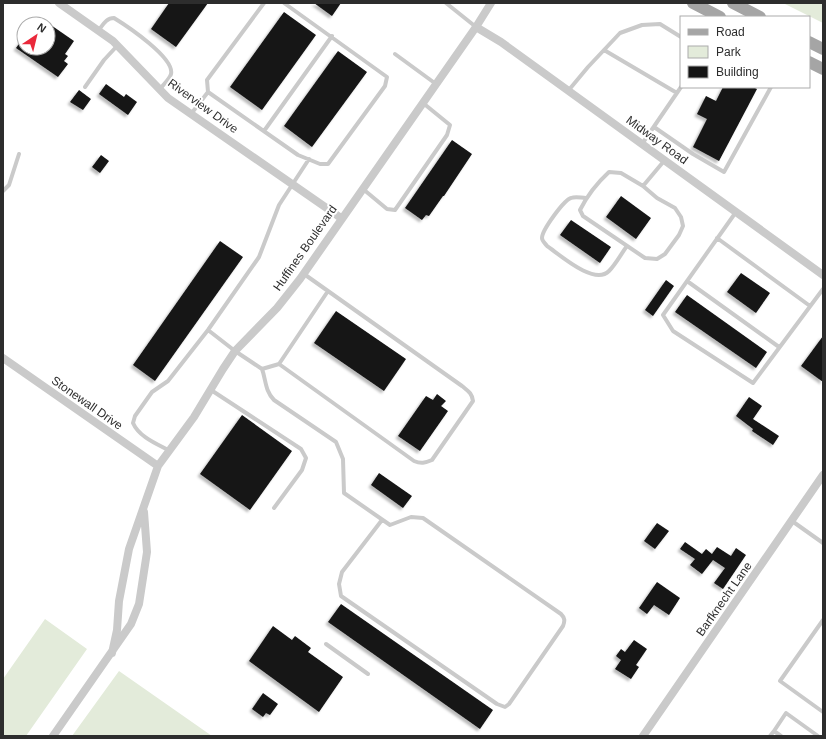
<svg xmlns="http://www.w3.org/2000/svg" width="826" height="739" viewBox="0 0 826 739" font-family="Arial,sans-serif">
  <defs>
    <filter id="shadow"><feDropShadow dx="-2.5" dy="2.5" stdDeviation="1" flood-color="#0004"/></filter>
  </defs>
  <rect width="100%" height="100%" fill="#fff"/>
  <!-- green -->
  <path fill="#e3ebda" d="M783,3H823V23Z
    M45,619L87,649L26,736H3V679Z
    M119,671L212,736H72Z"/>
  <!-- building -->
  <path fill="#141414" filter="url(#shadow)" d="M169,3H208L176,47L151,29Z
    M314,3H341L332,16Z
    M284,12L316,35L262,110L230,87Z
    M48,23L74,41L65,54L68,56L64,61L68,64L58,77L16,48L24,37V48H48Z
    M338,51L367,72L312,147L284,126Z
    M106,84L124,97L126,94L137,102L128,115L99,94Z
    M723,87H753L757,89L719,161L693,147L707,119L697,114L706,96L716,101Z
    M79,90L91,99L83,110L70,102Z
    M452,140L472,154L444,196H443L429,216L426,215L422,220L405,208Z
    M101,155L109,161L100,173L92,167Z
    M621,196L651,218L636,239L606,217Z
    M571,220L611,247L600,263L560,235Z
    M220,241L243,257L155,381L133,365Z
    M741,273L770,293L756,313L727,292Z
    M666,280L674,286L653,316L645,310Z
    M687,295L767,352L756,368L675,312Z
    M336,311L406,359L384,391L314,343Z
    M823,336V382L801,366Z
    M437,394L446,401L441,406L448,411L420,451L398,436L426,396L433,400Z
    M749,397L762,406L753,419L779,436L773,445L752,431L753,429L736,416Z
    M242,415L292,451L250,510L200,474Z
    M379,473L412,496L403,508L371,485Z
    M657,523L669,531L655,549L644,541Z
    M685,542L702,554L706,549L712,554L717,547L731,556L736,548L746,555L723,589L714,583L725,568L713,560L702,574L690,565L695,559L680,549Z
    M657,582L680,598L669,615L654,605L647,614L639,608Z
    M341,604L493,710L480,729L328,622Z
    M273,626L292,640L295,636L311,648L308,652L343,677L319,712L249,661Z
    M634,640L647,649L636,665L639,667L631,679L615,669L621,660L616,656L621,649L625,652Z
    M263,693L278,704L270,715L266,713L263,717L252,709Z"/>
  <g fill="none" stroke-linecap="round" stroke-linejoin="round">
    <!-- service -->
    <path stroke="#cacaca" stroke-width="4" d="M446,3L476,27
      M98,31C103,25 106,18 114,18C127,26 175,58 171,74C170,79 163,85 160,89
      M604,50L677,93
      M395,54L436,84
      M85,87L104,60L117,46
      M568,91L588,67L620,33L642,25L660,24L681,37
      M208,92L298,155L320,164H328L385,86L387,77L284,3
      M191,114L208,92L207,80L264,3
      M654,127L693,154L724,172L771,87
      M264,131L332,36
      M642,144L681,87
      M643,186L657,198L675,208L681,217L683,226L679,235L665,254L657,259L645,258L583,216L580,210C587,196 597,183 609,172L621,173L643,186L664,161
      M363,189L387,209L395,210L447,135L450,125L423,103
      M3,191L9,185L19,154
      M586,198C581,198 576,196 571,198C564,200 542,230 542,238C542,241 545,243 547,246C559,254 594,286 609,271C616,264 621,254 627,246
      M736,212L663,315L673,331L753,383L823,289
      M717,238L810,306
      M687,281L779,347
      M208,330L235,351L262,369C266,380 265,391 274,400L336,442L343,459L344,493L390,525L411,517L423,518L561,614C565,618 565,621 563,626L509,704L505,707L497,704L341,596L339,584L342,572L382,520
      M279,364L328,291
      M262,369L279,364L414,461C421,464 425,463 432,460L473,401C472,393 468,391 462,386L304,274
      M211,390L301,449L306,458L302,470L274,508
      M170,451C157,444 139,437 133,423L135,416L152,392L168,381L208,330L259,257L279,205L309,159
      M792,521L823,543
      M823,620L780,681L823,712
      M326,644L368,674
      M774,731L786,713L818,736
      M770,736L774,731L781,736"/>
    <!-- minor -->
    <path stroke="#cacaca" stroke-width="8" d="M59,3L113,41L168,98L341,218
      M476,27L501,42L823,275
      M3,358L158,466
      M112,653L117,630L119,601L129,549L158,466L194,417L223,369L235,351L277,308L300,279L476,27L491,3
      M53,736L131,624L139,604L147,552L144,512
      M643,736L823,475"/>
    <!-- primary -->
    <path stroke="#a5a5a5" stroke-width="12" d="M693,3L720,17
      M733,3L760,17
      M809,42L823,49
      M809,62L823,69"/>
  </g>
  <g text-anchor="middle" dominant-baseline="central" stroke-width="4" stroke-linejoin="round" paint-order="stroke">
    <!-- street labels -->
    <g font-size="12" fill="#2d2d2d" stroke="#fff">
      <text transform="translate(203 106) rotate(36)">Riverview Drive</text>
      <text transform="translate(657 140) rotate(36)">Midway Road</text>
      <text transform="translate(305 248) rotate(-55)">Huffines Boulevard</text>
      <text transform="translate(87 403) rotate(35)">Stonewall Drive</text>
      <text transform="translate(724 599) rotate(-55)">Barfknecht Lane</text>
    </g>
  </g>
  <!-- border -->
  <rect width="826" height="739" fill="none" stroke="#2d2d2d" stroke-width="8"/>
  <!-- legend -->
  <rect x="680" y="16" width="130" height="72" fill="#ffffff" stroke="#ababab"/>
  <rect x="688" y="29" width="20" height="6" fill="#a5a5a5" stroke="#ababab"/>
  <text x="716" y="36" font-size="12" fill="#2d2d2d">Road</text>
  <rect x="688" y="46" width="20" height="12" fill="#e3ebda" stroke="#ababab"/>
  <text x="716" y="56" font-size="12" fill="#2d2d2d">Park</text>
  <rect x="688" y="66" width="20" height="12" fill="#141414" stroke="#ababab"/>
  <text x="716" y="76" font-size="12" fill="#2d2d2d">Building</text>
  <!-- north arrow -->
  <g transform="translate(36 36) rotate(35)"><circle r="19" fill="#ffffff" stroke="#ababab"/>
  <path d="M0-3L7 15L0 10L-7 15Z" fill="#ea293b"/>
  <text y="-6" font-size="11" font-weight="bold" text-anchor="middle" fill="#2d2d2d">N</text>
  </g>
</svg>
